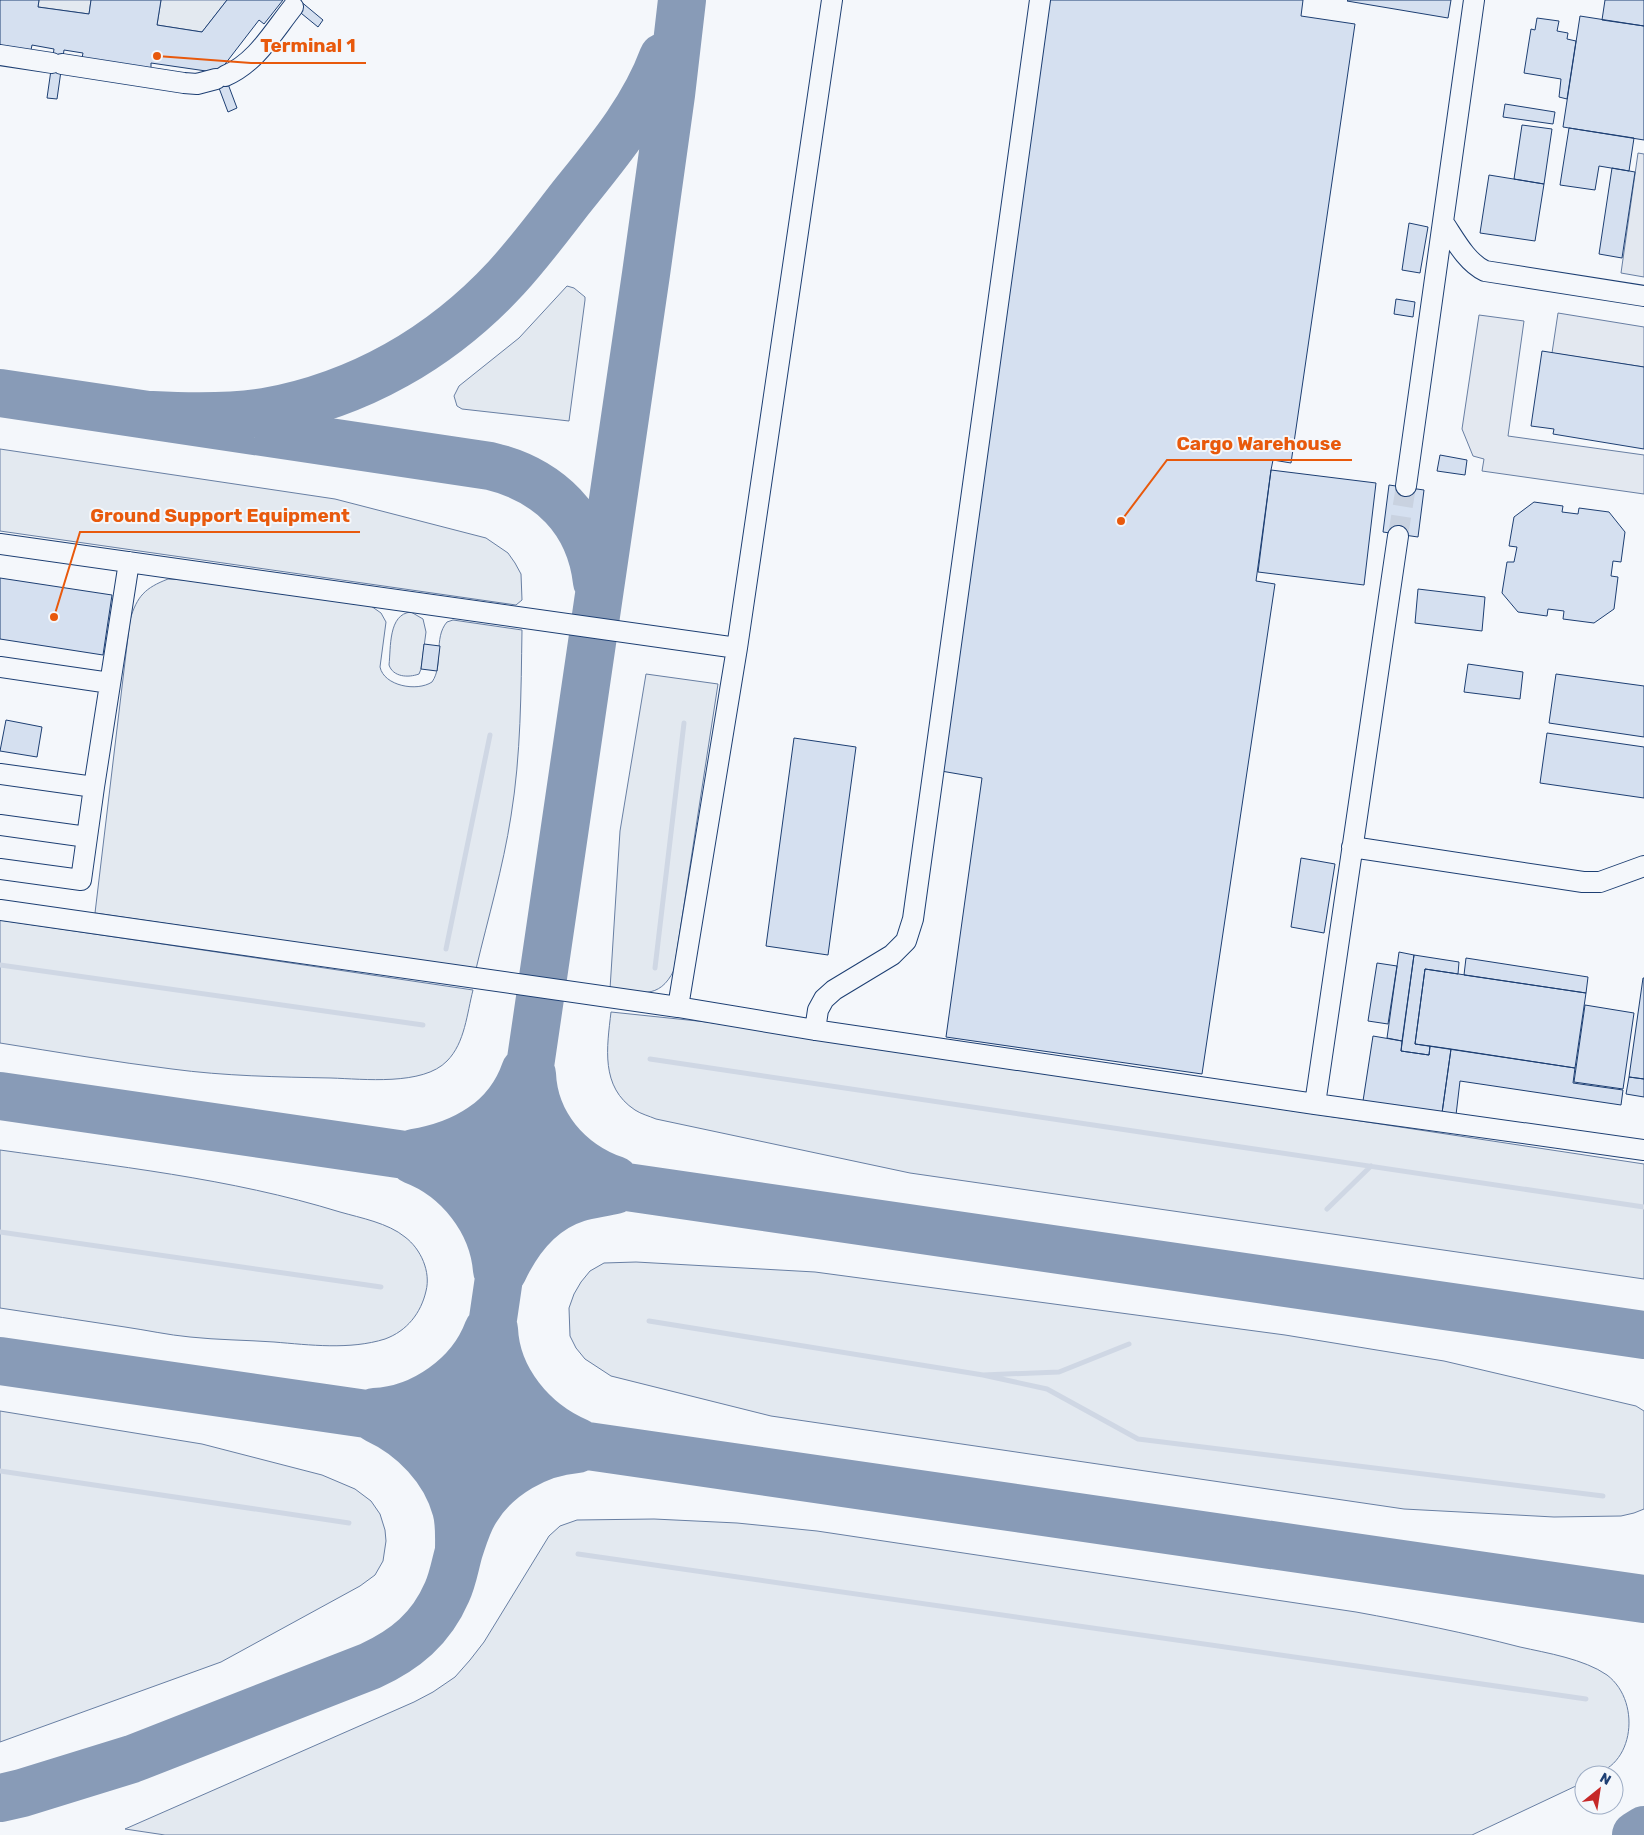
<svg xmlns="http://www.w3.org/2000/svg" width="1644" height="1835" viewBox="0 0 1644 1835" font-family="Rubik,sans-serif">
  <rect width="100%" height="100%" fill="#f4f7fb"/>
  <!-- green -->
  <path fill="#e3e9f0" stroke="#687fa3" d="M39,0H91L89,14L38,7Z
    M161,0H227L202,32L157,25Z
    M567,286L574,288L585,297V300L569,421L462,409L457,406L454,396L459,386L519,338Z
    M0,449L335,499L486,538L508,553L515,563L521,574L522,600L516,605L0,531Z
    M168,579L185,580L371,606L381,613L386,622L380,667C384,686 417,692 432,682C444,665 433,638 447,622L453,620L522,630C521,692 521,755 511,816C503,868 488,918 476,969L95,913L130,620C137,596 145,588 168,579Z
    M411,612L423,619L426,632L421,669L419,674C408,678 393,677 389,665C391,648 388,614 411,612Z
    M646,674L718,684L674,970C659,1001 639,992 610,989L620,831Z
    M0,920L473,990C467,1013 465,1043 447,1061C423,1086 363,1079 331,1078C278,1077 224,1076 172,1069C115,1062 57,1052 0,1043Z
    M611,1012L707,1022L1644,1164V1279L910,1173L656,1119C649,1116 641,1114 635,1110C600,1087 607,1047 611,1012Z
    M0,1150C114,1166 230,1178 340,1212C361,1218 388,1223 405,1237C421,1249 431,1272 426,1291C421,1313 407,1331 385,1339C350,1350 310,1345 274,1342C246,1340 218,1340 190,1337C168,1335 146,1330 125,1327C83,1321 42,1314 0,1308Z
    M636,1262L815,1272L1285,1335L1444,1361L1636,1406L1644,1411V1509L1634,1513L1621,1516L1554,1517L1404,1509L771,1416L611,1376L585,1359L576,1348L570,1336L569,1308L574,1294L581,1282L590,1271L604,1263Z
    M0,1411L202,1444L322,1475L355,1489L371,1501L380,1514L385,1530L386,1541L383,1561L375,1575L360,1586L221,1662L0,1742Z
    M654,1519L737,1523L817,1531L1356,1612C1411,1622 1466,1633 1520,1647C1547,1653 1584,1659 1607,1675C1644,1703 1633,1775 1584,1775V1781L1578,1785L1472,1835H165L125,1829L414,1702L433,1692L455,1677L470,1660L484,1642L549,1536L560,1526L577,1520Z"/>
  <!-- parking -->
  <path fill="#e3e8f0" stroke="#687fa3" d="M1638,153L1644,154V277L1621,273Z
    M1558,313L1644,327V367L1552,353Z
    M1479,315L1524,321L1508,436L1644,455V494L1482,471L1484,459L1473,456L1462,429Z"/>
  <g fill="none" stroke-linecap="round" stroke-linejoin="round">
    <!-- stream -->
    <path stroke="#cfd7e4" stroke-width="5" d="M446,949L490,735
      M0,965L423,1025
      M655,968L684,723
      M650,1059L1644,1207
      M1327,1209L1371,1166
      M0,1232L381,1287
      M649,1321L983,1375L1059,1372L1129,1344
      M983,1375L1047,1389L1138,1439L1603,1496
      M0,1471L349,1523
      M578,1554L1586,1699"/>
    <!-- taxiway -->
    <path stroke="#889bb7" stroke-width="48" d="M0,393L490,466C549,480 590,520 597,582
      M152,415C190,417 228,418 265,412C359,395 441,348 506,278C529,253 549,226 570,199C606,154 643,111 663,57
      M532,1074C534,1124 569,1164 615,1180
      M0,1096L1644,1335
      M414,1153C464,1145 508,1120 525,1071
      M413,1160C458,1177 493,1221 497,1270
      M503,1271C518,1239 542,1209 577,1198C589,1194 603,1193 615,1190
      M494,1329C496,1379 533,1423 578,1442
      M0,1361L1644,1599
      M374,1412C422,1410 471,1376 488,1330
      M376,1419C413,1436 445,1469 456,1509C460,1522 459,1537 459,1551C464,1536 468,1521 477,1508C498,1475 538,1452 577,1449
      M0,1798L22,1793L132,1759L370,1666C405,1650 431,1629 447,1592C453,1579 455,1565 459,1551L646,274L671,95L682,0
      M1636,1835L1644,1830"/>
  </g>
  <!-- building -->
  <path fill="#d5e0f0" stroke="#1d3f73" d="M0,0H39L38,7L89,14L91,0H161L157,25L202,32L227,0H283L264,24L259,20L222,68L237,108L228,112L213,72L151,63V69L82,58L83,53L64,50L57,99L47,98L54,49L32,45L31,50L0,45Z
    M285,0H299L323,20L318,27Z
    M1050,0H1303L1301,16L1355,24L1291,463L1273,460L1271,470L1256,581L1275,584L1202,1074L946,1037L982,778L941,771Z
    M1348,0H1451L1448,18L1347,1Z
    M1605,0H1644V26L1602,20Z
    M1580,16L1644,26V140L1563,127Z
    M1537,18L1559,21L1557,31L1568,33L1567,39L1576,41L1567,99L1559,97L1561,79L1524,73L1531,29L1535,30Z
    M1505,104L1555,112L1553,124L1503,117Z
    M1522,125L1552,129L1544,184L1514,179Z
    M1569,128L1634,138L1629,171L1599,166L1595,190L1560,185Z
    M1612,168L1635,172L1622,258L1599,254Z
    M1489,175L1544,184L1535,241L1480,233Z
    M1409,223L1428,227L1420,273L1402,270Z
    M1396,299L1415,302L1413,317L1394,314Z
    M1542,351L1644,367V449L1553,434L1554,429L1531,426Z
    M1440,455L1467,460L1465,475L1437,471Z
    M1271,470L1376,483L1364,585L1258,572Z
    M1389,485L1424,490L1418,537L1383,532Z
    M1534,502L1563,506L1562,512L1578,514L1579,508L1609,512L1625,532L1621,562L1613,561L1611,576L1618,577L1614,609L1594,623L1563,619L1564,611L1548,609L1547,616L1518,612L1502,593L1507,562H1514L1517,547L1509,546L1514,517Z
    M0,578L112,595L103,655L0,639Z
    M1418,589L1485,597L1482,631L1415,623Z
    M424,644L440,646L437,671L421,669Z
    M1468,664L1523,672L1520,699L1464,692Z
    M1556,674L1644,686V737L1549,723Z
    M6,720L42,727L37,757L0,751Z
    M1547,733L1644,747V798L1540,783Z
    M794,738L856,747L828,955L766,946Z
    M1301,858L1335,864L1324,933L1291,927Z
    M1399,952L1414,955L1402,1041L1387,1038Z
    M1414,955L1459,962L1458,974L1425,969L1415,1044L1430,1046L1429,1055L1401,1051Z
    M1466,958L1588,977L1586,993L1464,975Z
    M1377,963L1397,966L1388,1024L1368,1021Z
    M1425,969L1586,993L1575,1068L1415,1044Z
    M1643,978H1644V1079L1629,1077Z
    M1585,1005L1634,1013L1623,1089L1574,1082Z
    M1373,1036L1402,1041L1401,1051L1429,1055L1430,1046L1451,1049L1442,1113L1363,1101Z
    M1451,1049L1575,1068L1573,1083L1623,1090L1621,1105L1460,1081L1456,1115L1442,1113Z
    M1629,1077L1644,1079V1097L1626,1094Z"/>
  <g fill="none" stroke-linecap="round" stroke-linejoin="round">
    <!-- minor-tunnel -->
    <path stroke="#c9d2e0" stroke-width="20" stroke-dasharray="20 10" stroke-linecap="butt" d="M1398,536L1406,486"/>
    <defs>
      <path id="minor" d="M0,55L52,63
        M62,64L184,83L197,84L216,79
        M225,76C256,63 273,32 293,7
        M1443,222C1454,238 1466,262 1485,271L1644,296
        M1406,486L1474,0
        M0,544L737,648L832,0
        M0,667L110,683
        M0,774L94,787
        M0,825L87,837
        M1352,847L1583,882H1600L1644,866
        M0,869L81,880L94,787L129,562
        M0,910L678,1007L815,1030L1315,1104L1644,1150
        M678,1007L737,648
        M815,1030L818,1010L824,999L834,990L892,955L906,941L913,919L1040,0
        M1315,1104L1398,536"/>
    </defs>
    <!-- minor casing -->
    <use href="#minor" stroke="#1d3f73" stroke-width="22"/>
    <!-- minor -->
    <use href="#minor" stroke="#f4f7fb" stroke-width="20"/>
  </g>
  <!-- callouts -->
  <path fill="none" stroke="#e8590c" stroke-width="2" d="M157 56L251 63H366M1121 521L1167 460H1352M54 617L80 532H360"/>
  <g fill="#e8590c" stroke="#f4f7fb" stroke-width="2">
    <circle cx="157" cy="56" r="5"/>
    <circle cx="1121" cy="521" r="5"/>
    <circle cx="54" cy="617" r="5"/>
  </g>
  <g font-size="19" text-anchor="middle" font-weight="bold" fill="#e8590c" stroke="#f4f7fb" stroke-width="4" stroke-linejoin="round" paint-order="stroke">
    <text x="308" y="52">Terminal 1</text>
    <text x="1259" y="450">Cargo Warehouse</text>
    <text x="220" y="522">Ground Support Equipment</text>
  </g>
  <!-- north arrow -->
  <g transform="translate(1599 1790) rotate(30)"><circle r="24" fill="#f4f7fb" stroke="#9eadc5"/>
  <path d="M0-4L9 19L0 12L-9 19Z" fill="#c62828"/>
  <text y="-8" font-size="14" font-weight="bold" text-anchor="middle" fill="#1d3f73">N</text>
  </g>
</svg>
